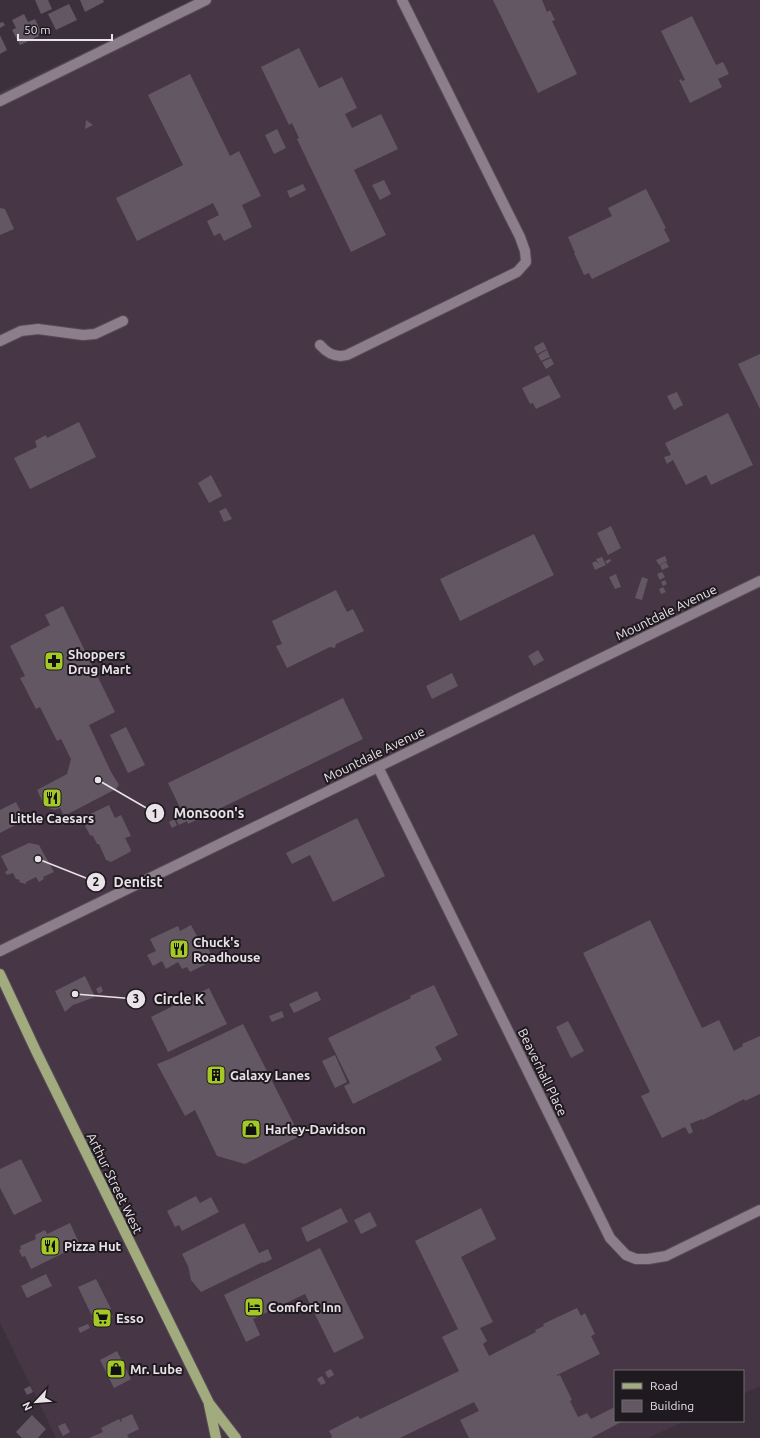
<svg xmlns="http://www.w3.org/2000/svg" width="760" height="1438" viewBox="0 0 760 1438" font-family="Ubuntu,sans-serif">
  <rect width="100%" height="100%" fill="#3b303b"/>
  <!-- built -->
  <path fill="#473746" d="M196,0H760V1386L743,1394V1371H615V1421H685L648,1438H56L0,1323V92Z"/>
  <!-- building -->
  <path fill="#635763" d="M35,0H48L52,9L41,14Z
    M80,0H103L104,2L85,12Z
    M493,0H542L547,12L550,10L555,20L552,21L577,74L538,93Z
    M69,4L77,20L56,30L48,14Z
    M24,14L28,22L35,19L41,32L38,34L39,36L20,45L12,30L16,28L12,20Z
    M692,16L716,65L723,62L729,74L718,79L722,87L690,103L679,80L681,79L682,81L685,80L661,31Z
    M3,22L5,25L0,28V23Z
    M0,35L7,50L0,54Z
    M299,48L319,88L342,77L357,108L345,114L352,128L381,114L398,149L354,170L386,235L351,252L297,139L299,138L292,123L289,125L261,67Z
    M190,74L230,156L239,151L261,196L242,205L252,227L224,241L220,233L214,236L207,221L219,215L213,203L137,241L116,198L183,165L148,95Z
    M86,120L93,125L85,129Z
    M277,129L286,148L274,154L265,135Z
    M384,180L391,194L380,200L372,185Z
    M303,184L306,190L290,198L287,191Z
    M646,189L666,228L664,229L670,241L592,279L589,273L584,275L574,253H575L568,237L612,216L608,208Z
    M0,208L5,209L14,229L0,235Z
    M543,342L547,349L537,354L534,347Z
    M547,350L550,357L541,361L538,355Z
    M760,354V409L738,364Z
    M551,358L554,364L546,369L542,362Z
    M549,375L561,397L536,409L533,403L530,404L522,388Z
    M677,392L683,405L674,410L667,396Z
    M728,413L753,465L711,485L706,475L686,485L673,460L667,464L664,457L671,455L665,443Z
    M79,422L96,457L30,489L14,458L37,447L35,441L46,435L47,438Z
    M211,475L222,496L209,503L198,483Z
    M226,508L232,519L224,522L219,511Z
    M611,526L621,548L608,555L597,533Z
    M534,534L554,575L460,621L440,579Z
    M665,556L667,561L659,565L656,560Z
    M602,557L606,565L595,570L592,563L596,561L599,564L596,559Z
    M610,559L611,561L607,564L605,561Z
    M666,562L669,567L662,570L660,565Z
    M662,572L665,577L660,580L657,574Z
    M616,574L621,587L615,589L609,577Z
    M642,577L648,579L642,600L635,598Z
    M665,580L667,584L663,586L661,582Z
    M663,587L666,592L661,594L659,589Z
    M336,590L347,612L353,609L364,631L336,644L335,648L330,647L287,668L276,646L282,644L272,621Z
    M63,606L115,712L89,725L111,772L119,785L116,789L64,816L60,808L55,810L45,807L37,790L67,774L71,759L61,739L57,741L40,707L36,709L20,678L25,676L10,646L50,625L45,615Z
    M538,650L544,660L534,666L528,656Z
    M452,673L458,686L432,699L426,686Z
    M343,698L363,739L188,824L187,821L179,825L176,819L183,815L186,820L168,783Z
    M126,727L145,765L128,773L110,735Z
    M16,802L25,820L0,833V810Z
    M109,805L115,818L121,815L131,836L125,838L131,850L130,852L111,862L106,860L99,844H97L93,836L90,835L85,826L87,822L84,817Z
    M357,818L385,876L333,902L310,855L292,864L286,853Z
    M174,819L177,825L172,828L169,822Z
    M29,843L39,845L54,872L43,877L44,879L39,882L36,877L26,882V884L19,882L20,880L16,879L13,873L7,875L5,872L8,870L1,856Z
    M650,920L702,1028L719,1020L734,1051L743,1046L742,1044L760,1036V1094L745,1101L744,1099L703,1120L702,1119L690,1124L693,1132L689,1134L685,1127L662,1138L641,1096L650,1092L583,953Z
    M191,925L204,949L208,948L212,956L208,958L210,962L190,972L187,967L182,969L178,962L166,969L162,961L153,966L147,955L156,951L150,939L178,926L180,931Z
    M85,976L95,997L73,1005L65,1012L55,991Z
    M434,985L458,1035L435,1047L442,1060L353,1104L344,1086L350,1083L328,1038L411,998L410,996Z
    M101,986L103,991L99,994L96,989Z
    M209,988L227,1024L168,1052L151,1017Z
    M317,991L321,1000L294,1013L289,1004Z
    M282,1011L284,1017L272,1022L269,1016Z
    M568,1021L584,1051L571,1058L556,1027Z
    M243,1024L300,1136L245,1164L217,1156L195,1110L185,1116L157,1064L172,1058Z
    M335,1055L347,1082L335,1088L322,1061Z
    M21,1159L42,1201L14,1215L0,1188V1169Z
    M196,1196L200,1203L211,1197L219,1212L182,1231L179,1225L175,1227L167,1211Z
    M341,1208L348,1222L307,1242L301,1228Z
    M481,1208L496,1239L461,1257L493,1322L480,1328L487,1341L483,1344L489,1356L536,1332L535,1330L544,1326L543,1324L577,1308L581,1316L585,1313L595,1334L591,1336L600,1354L557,1375V1376L560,1375L572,1400L570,1401L578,1417L587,1413L591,1419L615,1407V1421H623L591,1438H469L460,1420L479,1411L474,1402L400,1438H331L332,1436L329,1431L358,1416L360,1419L459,1371L442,1337L458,1329L415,1241Z
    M370,1212L377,1226L361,1234L354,1220Z
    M70,1223L80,1245L31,1269L25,1256L22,1257L19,1250L21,1249L20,1246L36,1239L35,1235L45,1230L47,1234Z
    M244,1223L259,1253L268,1249L272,1259L264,1263L263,1262L201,1292L191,1280L188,1266L182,1254Z
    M320,1248L364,1338L334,1353L305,1294L253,1319L260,1335L246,1342L224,1295Z
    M46,1274L52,1286L27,1298L21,1286Z
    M96,1279L111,1309L109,1310L113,1317L95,1326L91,1318H93L78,1287Z
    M88,1324L90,1328L80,1333L78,1328Z
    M117,1351L131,1379L114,1388L100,1360Z
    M331,1369L334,1375L328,1378L325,1372Z
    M322,1376L326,1383L321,1385L317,1379Z
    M30,1386L33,1392L27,1395L24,1389Z
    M132,1414L139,1429L127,1435L129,1438H89L103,1432L101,1428L119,1419L121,1422L122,1421L121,1419Z
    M32,1415L46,1429L38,1438H22L16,1432Z
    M65,1423L70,1432L63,1436L58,1426Z"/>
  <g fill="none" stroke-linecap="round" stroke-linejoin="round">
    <defs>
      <path id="minor" d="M0,101L206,0
        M0,341L21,331L38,329L83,335L95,334L123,321
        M320,345C328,354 336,358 347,355L517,272L526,262L525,251L520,237L402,0
        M378,767L610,1238L626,1255L636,1259H648L666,1256L760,1210
        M0,951L760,581"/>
      <path id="major" d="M0,974L36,1051L209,1403L236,1438
        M209,1405L216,1438"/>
    </defs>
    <!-- minor casing -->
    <use href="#minor" stroke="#564d56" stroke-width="12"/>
    <!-- major casing -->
    <use href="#major" stroke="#564d56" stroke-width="12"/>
    <!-- minor -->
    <use href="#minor" stroke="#8c7e8b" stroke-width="10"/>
    <!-- major -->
    <use href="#major" stroke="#a2ab7d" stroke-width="10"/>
  </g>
  <!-- icons -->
  <defs>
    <symbol id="pharmacy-square" viewBox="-11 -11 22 22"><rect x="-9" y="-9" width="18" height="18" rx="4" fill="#a4c825" stroke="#1f1a1f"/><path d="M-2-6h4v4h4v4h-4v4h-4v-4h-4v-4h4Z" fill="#111"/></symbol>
    <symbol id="restaurant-square" viewBox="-11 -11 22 22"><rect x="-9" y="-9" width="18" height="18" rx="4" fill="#a4c825" stroke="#1f1a1f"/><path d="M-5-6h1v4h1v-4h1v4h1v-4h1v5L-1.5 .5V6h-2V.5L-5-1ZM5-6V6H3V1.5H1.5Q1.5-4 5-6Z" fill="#111"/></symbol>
    <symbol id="building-square" viewBox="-11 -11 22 22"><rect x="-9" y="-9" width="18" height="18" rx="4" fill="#a4c825" stroke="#1f1a1f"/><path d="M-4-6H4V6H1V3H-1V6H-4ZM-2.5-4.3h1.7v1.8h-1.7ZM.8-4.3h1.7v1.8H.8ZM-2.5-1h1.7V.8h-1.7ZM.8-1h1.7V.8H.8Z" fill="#111"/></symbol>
    <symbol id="shop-square" viewBox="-11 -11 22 22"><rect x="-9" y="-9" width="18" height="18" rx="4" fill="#a4c825" stroke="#1f1a1f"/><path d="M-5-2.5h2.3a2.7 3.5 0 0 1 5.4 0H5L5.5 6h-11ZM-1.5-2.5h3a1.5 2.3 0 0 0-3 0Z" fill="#111"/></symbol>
    <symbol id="hotel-square" viewBox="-11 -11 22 22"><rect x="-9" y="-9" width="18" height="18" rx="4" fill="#a4c825" stroke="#1f1a1f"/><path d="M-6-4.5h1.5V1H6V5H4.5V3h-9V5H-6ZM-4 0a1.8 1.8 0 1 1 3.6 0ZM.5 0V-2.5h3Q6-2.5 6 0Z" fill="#111"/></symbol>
    <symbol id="supermarket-square" viewBox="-11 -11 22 22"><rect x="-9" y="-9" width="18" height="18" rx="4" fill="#a4c825" stroke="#1f1a1f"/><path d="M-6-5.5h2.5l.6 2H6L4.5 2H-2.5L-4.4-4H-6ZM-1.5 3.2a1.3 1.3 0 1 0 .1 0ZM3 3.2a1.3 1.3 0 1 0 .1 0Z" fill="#111"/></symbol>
  </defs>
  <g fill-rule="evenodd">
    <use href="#pharmacy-square" x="43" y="650" width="22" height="22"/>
    <use href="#restaurant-square" x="41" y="787" width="22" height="22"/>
    <use href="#restaurant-square" x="168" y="938" width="22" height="22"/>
    <use href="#building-square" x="205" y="1064" width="22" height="22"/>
    <use href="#shop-square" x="240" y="1118" width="22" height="22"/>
    <use href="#restaurant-square" x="39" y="1235" width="22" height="22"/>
    <use href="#hotel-square" x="243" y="1296" width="22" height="22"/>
    <use href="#supermarket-square" x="91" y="1307" width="22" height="22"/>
    <use href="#shop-square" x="105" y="1358" width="22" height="22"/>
  </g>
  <g text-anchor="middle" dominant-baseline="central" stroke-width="4" stroke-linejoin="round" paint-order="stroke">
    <!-- street labels -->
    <g font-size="13" fill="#eae2e9" stroke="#1f1a1f">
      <text transform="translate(666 612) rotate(-26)">Mountdale Avenue</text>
      <text transform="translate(374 754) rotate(-26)">Mountdale Avenue</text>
      <text transform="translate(543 1072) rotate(64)">Beaverhall Place</text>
      <text transform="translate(115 1183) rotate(64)">Arthur Street West</text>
    </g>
    <!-- poi labels -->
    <g font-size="13" font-weight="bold" fill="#eae2e9" stroke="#1f1a1f" text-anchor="start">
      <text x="68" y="654">Shoppers<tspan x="68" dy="15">Drug Mart</tspan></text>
      <text x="52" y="818" text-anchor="middle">Little Caesars</text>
      <text x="193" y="942">Chuck's<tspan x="193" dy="15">Roadhouse</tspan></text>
      <text x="230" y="1075">Galaxy Lanes</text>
      <text x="265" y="1129">Harley-Davidson</text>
      <text x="64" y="1246">Pizza Hut</text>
      <text x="268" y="1307">Comfort Inn</text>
      <text x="116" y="1318">Esso</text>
      <text x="130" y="1369">Mr. Lube</text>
    </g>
  </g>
  <!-- callouts -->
  <path fill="none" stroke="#eae2e9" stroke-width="1.5" d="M98 780L155 813M38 859L96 882M75 994L136 999"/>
  <g fill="#eae2e9" stroke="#1f1a1f" stroke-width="1.5">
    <circle cx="98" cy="780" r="4"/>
    <circle cx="38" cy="859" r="4"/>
    <circle cx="75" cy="994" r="4"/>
    <circle cx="155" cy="813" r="10"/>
    <circle cx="96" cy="882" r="10"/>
    <circle cx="136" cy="999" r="10"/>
  </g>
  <g font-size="12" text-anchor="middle" font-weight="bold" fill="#111">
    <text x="155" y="818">1</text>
    <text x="96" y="886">2</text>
    <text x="136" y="1003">3</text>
  </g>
  <g font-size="14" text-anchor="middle" font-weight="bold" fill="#eae2e9" stroke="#1f1a1f" stroke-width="4" stroke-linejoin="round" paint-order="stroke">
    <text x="209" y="818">Monsoon's</text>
    <text x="138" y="887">Dentist</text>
    <text x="179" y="1004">Circle K</text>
  </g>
  <!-- legend -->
  <rect x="614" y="1370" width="130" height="52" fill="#1f1a1f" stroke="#706a70"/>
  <rect x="622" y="1383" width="20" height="6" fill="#a2ab7d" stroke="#706a70"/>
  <text x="650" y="1390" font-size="12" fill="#eae2e9">Road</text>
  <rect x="622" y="1400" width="20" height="12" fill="#635763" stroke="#706a70"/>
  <text x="650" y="1410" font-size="12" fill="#eae2e9">Building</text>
  <!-- north arrow -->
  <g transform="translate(36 1402) rotate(244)" stroke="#1f1a1f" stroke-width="3" paint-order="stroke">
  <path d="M0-3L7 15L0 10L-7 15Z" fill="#eae2e9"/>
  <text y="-6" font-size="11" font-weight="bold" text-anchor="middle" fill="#eae2e9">N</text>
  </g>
  <!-- scale -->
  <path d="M18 34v6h94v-6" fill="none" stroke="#eae2e9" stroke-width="2"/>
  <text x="24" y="34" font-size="12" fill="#eae2e9" stroke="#1f1a1f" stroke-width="3" paint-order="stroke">50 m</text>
</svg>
